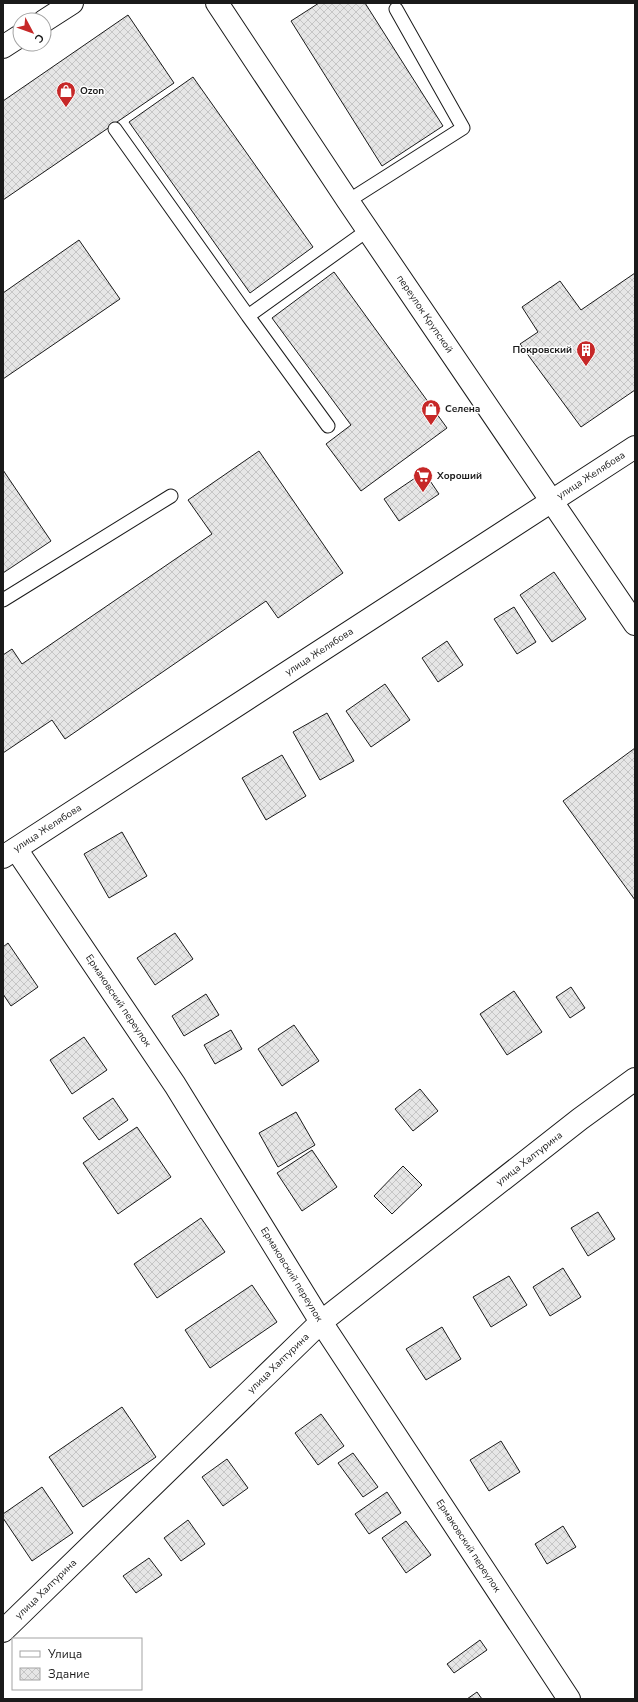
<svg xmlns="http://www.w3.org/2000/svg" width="638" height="1702" viewBox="0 0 638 1702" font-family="'Nunito Sans',sans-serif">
  <defs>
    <pattern id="building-cross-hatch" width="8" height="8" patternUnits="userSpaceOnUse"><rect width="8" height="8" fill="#e6e6e6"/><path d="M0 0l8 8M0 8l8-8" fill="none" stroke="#c5c5c5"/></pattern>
  </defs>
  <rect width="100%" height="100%" fill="#fff"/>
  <!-- building -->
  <path fill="url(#building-cross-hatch)" stroke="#1a1a1a" d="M319,3H365L443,126L382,166L291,21Z
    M128,15L174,83L3,200V101Z
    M193,77L313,247L250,293L129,122Z
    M79,240L120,299L3,379V293Z
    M334,272L447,428L361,491L326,444L351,425L272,318Z
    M635,273V390L581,427L520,344L538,332L522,307L560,281L581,310Z
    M259,451L343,573L278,618L266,601L65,739L52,720L3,753V655L12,649L22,664L212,534L188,500Z
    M3,470L51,541L3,573Z
    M424,472L439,494L399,521L384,499Z
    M554,572L586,619L552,642L520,595Z
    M514,607L536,642L517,654L494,619Z
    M447,641L463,665L438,682L422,658Z
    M385,684L410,720L371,747L346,711Z
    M327,713L354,761L320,780L293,732Z
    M635,748V900L563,801Z
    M282,755L306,796L266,820L242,778Z
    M122,832L147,876L109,898L84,854Z
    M175,933L193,959L155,985L137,958Z
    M8,943L38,987L11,1006L3,994V947Z
    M571,987L585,1008L570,1018L556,997Z
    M514,991L542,1032L507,1055L480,1014Z
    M206,994L219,1015L184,1036L172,1016Z
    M294,1025L319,1061L282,1086L258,1049Z
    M231,1030L242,1049L215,1064L204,1045Z
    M84,1037L107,1070L72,1094L50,1060Z
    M420,1089L438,1111L413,1131L395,1109Z
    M113,1098L128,1120L99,1140L83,1118Z
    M296,1112L315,1145L278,1167L259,1133Z
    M137,1127L171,1177L118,1214L83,1163Z
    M312,1150L337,1187L302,1211L277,1173Z
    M403,1166L422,1185L392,1214L374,1196Z
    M598,1212L615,1239L588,1256L571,1228Z
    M201,1218L225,1252L157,1298L134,1264Z
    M563,1268L581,1297L550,1316L533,1287Z
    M509,1276L527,1305L491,1327L473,1297Z
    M252,1285L277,1322L210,1368L185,1330Z
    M442,1327L461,1359L426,1380L406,1349Z
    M122,1407L156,1457L83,1507L49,1457Z
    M321,1414L344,1446L318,1465L295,1433Z
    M501,1441L520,1472L489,1491L470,1460Z
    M353,1453L378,1487L363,1497L338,1463Z
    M227,1459L248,1488L223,1506L202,1477Z
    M42,1487L73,1533L32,1561L3,1518V1514Z
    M387,1492L401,1513L369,1534L355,1514Z
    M188,1520L205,1544L181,1561L164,1538Z
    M406,1521L431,1555L406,1573L382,1538Z
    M563,1526L576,1547L547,1564L535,1544Z
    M149,1558L162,1575L136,1593L123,1576Z
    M480,1640L487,1650L454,1673L447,1664Z
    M477,1692L482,1699H467Z"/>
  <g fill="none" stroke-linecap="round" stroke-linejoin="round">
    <defs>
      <path id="service" d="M115,129L248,316
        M348,201L463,128L396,9
        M328,426L248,316L368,230
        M3,600L171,496"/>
      <g id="minor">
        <path d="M44,21L72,3"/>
        <path d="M3,47L20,36"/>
        <path id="s1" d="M16,849L175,1085L321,1322L569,1699"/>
        <path id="s2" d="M3,857L635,447"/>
        <path id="s3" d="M3,1631L321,1322L580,1119L635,1079"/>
      </g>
      <g id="tertiary">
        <path id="s4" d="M217,3L348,201L635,624"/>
      </g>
    </defs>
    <!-- service casing -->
    <use href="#service" stroke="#1a1a1a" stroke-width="15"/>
    <!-- minor casing -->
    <use href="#minor" stroke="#1a1a1a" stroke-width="24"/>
    <!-- tertiary casing -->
    <use href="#tertiary" stroke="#1a1a1a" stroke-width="24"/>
    <!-- service -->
    <use href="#service" stroke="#fff" stroke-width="13"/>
    <!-- minor -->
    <use href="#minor" stroke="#fff" stroke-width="22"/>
    <!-- tertiary -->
    <use href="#tertiary" stroke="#fff" stroke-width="22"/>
  </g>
  <!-- icons -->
  <defs>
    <symbol id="shop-pin" viewBox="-11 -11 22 30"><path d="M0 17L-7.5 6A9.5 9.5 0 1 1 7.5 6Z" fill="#c62828" stroke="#fff"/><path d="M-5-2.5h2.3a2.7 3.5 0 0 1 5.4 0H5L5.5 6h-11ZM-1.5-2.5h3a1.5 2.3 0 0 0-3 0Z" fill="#fff"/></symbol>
    <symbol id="building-pin" viewBox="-11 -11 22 30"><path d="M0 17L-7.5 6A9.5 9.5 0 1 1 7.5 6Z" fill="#c62828" stroke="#fff"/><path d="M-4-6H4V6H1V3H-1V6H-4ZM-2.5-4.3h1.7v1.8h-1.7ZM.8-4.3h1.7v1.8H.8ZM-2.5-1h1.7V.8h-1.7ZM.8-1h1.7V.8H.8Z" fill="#fff"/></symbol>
    <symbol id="supermarket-pin" viewBox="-11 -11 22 30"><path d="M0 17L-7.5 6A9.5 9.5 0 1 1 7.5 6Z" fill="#c62828" stroke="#fff"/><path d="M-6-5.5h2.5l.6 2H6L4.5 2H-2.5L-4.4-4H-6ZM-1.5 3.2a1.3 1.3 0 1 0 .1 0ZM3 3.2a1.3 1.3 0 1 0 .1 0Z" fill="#fff"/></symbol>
  </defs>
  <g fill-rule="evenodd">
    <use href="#shop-pin" x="55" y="80" width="22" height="30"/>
    <use href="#building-pin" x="575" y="339" width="22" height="30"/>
    <use href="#shop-pin" x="420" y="398" width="22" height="30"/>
    <use href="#supermarket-pin" x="412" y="465" width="22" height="30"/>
  </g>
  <g text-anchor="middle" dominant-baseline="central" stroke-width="3" stroke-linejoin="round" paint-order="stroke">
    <!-- poi labels -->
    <g font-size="10" font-weight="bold" fill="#1a1a1a" stroke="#fff" text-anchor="start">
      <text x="80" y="91">Ozon</text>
      <text x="572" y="350" text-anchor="end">Покровский</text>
      <text x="445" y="409">Селена</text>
      <text x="437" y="476">Хороший</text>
    </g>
    <!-- street labels -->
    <g font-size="10" fill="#1a1a1a" stroke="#fff">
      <text stroke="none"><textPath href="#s4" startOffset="374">переулок Крупской</textPath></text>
      <text stroke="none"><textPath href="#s2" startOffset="701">улица Желябова</textPath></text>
      <text stroke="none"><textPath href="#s2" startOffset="377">улица Желябова</textPath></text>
      <text stroke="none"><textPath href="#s2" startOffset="53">улица Желябова</textPath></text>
      <text stroke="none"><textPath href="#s1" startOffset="183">Ермаковский переулок</textPath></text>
      <text stroke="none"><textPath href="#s3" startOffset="708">улица Халтурина</textPath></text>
      <text stroke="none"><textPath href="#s1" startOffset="507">Ермаковский переулок</textPath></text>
      <text stroke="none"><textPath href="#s3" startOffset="384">улица Халтурина</textPath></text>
      <text stroke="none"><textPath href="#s1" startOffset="831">Ермаковский переулок</textPath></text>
      <text stroke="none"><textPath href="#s3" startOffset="60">улица Халтурина</textPath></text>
    </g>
  </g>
  <!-- border -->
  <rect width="638" height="1702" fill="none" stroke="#1a1a1a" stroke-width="8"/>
  <!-- legend -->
  <rect x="12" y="1638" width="130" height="52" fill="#ffffff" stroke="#a3a3a3"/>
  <rect x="20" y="1651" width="20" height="6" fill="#ffffff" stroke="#a3a3a3"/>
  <text x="48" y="1658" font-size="12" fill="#1a1a1a">Улица</text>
  <rect x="20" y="1668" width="20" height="12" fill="url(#building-cross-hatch)" stroke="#a3a3a3"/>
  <text x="48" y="1678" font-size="12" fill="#1a1a1a">Здание</text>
  <!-- north arrow -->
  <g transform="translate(32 32) rotate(131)"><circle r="19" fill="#ffffff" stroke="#a3a3a3"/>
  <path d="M0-3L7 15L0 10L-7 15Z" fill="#c62828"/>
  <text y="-6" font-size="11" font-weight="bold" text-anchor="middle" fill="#1a1a1a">С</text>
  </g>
</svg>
